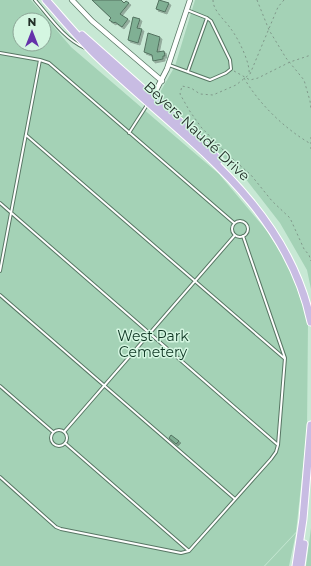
<svg xmlns="http://www.w3.org/2000/svg" width="311" height="566" viewBox="0 0 311 566" font-family="Montserrat,sans-serif">
  <defs>
    <filter id="shadow"><feDropShadow dx="2" dy="2" stdDeviation="0" flood-color="#0004"/></filter>
  </defs>
  <rect width="100%" height="100%" fill="#c7e8d4"/>
  <!-- green -->
  <path fill="#a4d2b6" fill-rule="evenodd" d="M0,0H31L71,47L219,174L267,231L290,267L308,322L307,430L296,532L264,566H0ZM20,20H44V44H20Z
    M195,0H311V289L307,270L280,223L245,178L202,137L155,101L175,66Z
    M311,528V566H306Z
    M296,533L289,566H265Z"/>
  <!-- building -->
  <path fill="#80b094" stroke="#52715f" filter="url(#shadow)" d="M92,0H121L124,3L126,1L129,3L120,14L128,19L122,27L115,22L114,23L109,20L111,18Z
    M159,0L169,3L165,12L156,9Z
    M133,17L140,19L137,28L142,29L138,43L128,40Z
    M148,33L160,37L157,52L164,51L165,56H163V59L153,61L152,55L144,52Z
    M171,435L179,441L176,444L169,438Z"/>
  <g fill="none" stroke-linecap="round" stroke-linejoin="round">
    <defs>
      <path id="lane" d="M35,0C49,16 64,39 85,48
        M0,53L40,60L49,63L234,223
        M169,65L210,80L226,73L231,69L230,60L211,21L207,18L187,10
        M188,71L207,18
        M129,133L147,105
        M26,135L284,358
        M0,203L278,445
        M232 229a8 8 0 1 1 16 0a8 8 0 1 1-16 0Z
        M0,271L40,60
        M0,295L235,499
        M0,386L53,432
        M51 438a8 8 0 1 1 16 0a8 8 0 1 1-16 0Z
        M64,432L235,235
        M65,443L189,551
        M0,477L56,527L61,529L181,553L189,551L271,459L276,452L278,445L285,358L243,236"/>
      <path id="street" d="M72,0L92,21L162,81
        M152,98L167,69L190,0"/>
      <path id="primary" d="M46,0C63,19 80,40 99,58C181,137 286,202 311,322
        M82,35L186,127L219,160
        M296,566L303,519L311,425
        M301,566L304,544"/>
    </defs>
    <!-- lane casing -->
    <use href="#lane" stroke="#587664" stroke-width="4"/>
    <!-- street casing -->
    <use href="#street" stroke="#587664" stroke-width="6"/>
    <!-- primary casing -->
    <use href="#primary" stroke="#fff" stroke-width="9"/>
    <!-- path -->
    <path stroke="#80988a" stroke-width="1" stroke-dasharray="2 3" stroke-linecap="butt" d="M213,0C213,11 225,20 231,29C238,38 251,64 249,75
      M257,0L269,30L286,58L304,80L310,101L311,109
      M284,0L278,7L250,74L236,85L213,95L200,94L191,88L182,86L180,94L189,110L201,127L226,153L251,175L272,201L290,218L304,249L309,255L311,261
      M234,71L250,80L258,78L290,62L311,55
      M244,78C259,104 285,129 311,144
      M311,137V150"/>
    <!-- lane -->
    <use href="#lane" stroke="#fff" stroke-width="2"/>
    <!-- street -->
    <use href="#street" stroke="#fff" stroke-width="4.5"/>
    <!-- primary -->
    <use href="#primary" stroke="#c8bce3" stroke-width="7"/>
  </g>
  <g text-anchor="middle" dominant-baseline="central" stroke-width="3" stroke-linejoin="round" paint-order="stroke">
    <!-- street labels -->
    <g font-size="14" fill="#212e27" stroke="#d4f6e1">
      <text transform="translate(197 131) rotate(43)">Beyers Naudé Drive</text>
    </g>
    <!-- park labels -->
    <g font-size="14" fill="#0d3522" stroke="#d4f6e1">
      <text x="153" y="336">West Park<tspan x="153" dy="16">Cemetery</tspan></text>
    </g>
  </g>
  <!-- north arrow -->
  <g transform="translate(32 32)"><circle r="19" fill="#d4f6e1" stroke="#8ca697"/>
  <path d="M0-3L7 15L0 10L-7 15Z" fill="#6533aa"/>
  <text y="-6" font-size="11" font-weight="bold" text-anchor="middle" fill="#212e27">N</text>
  </g>
</svg>
